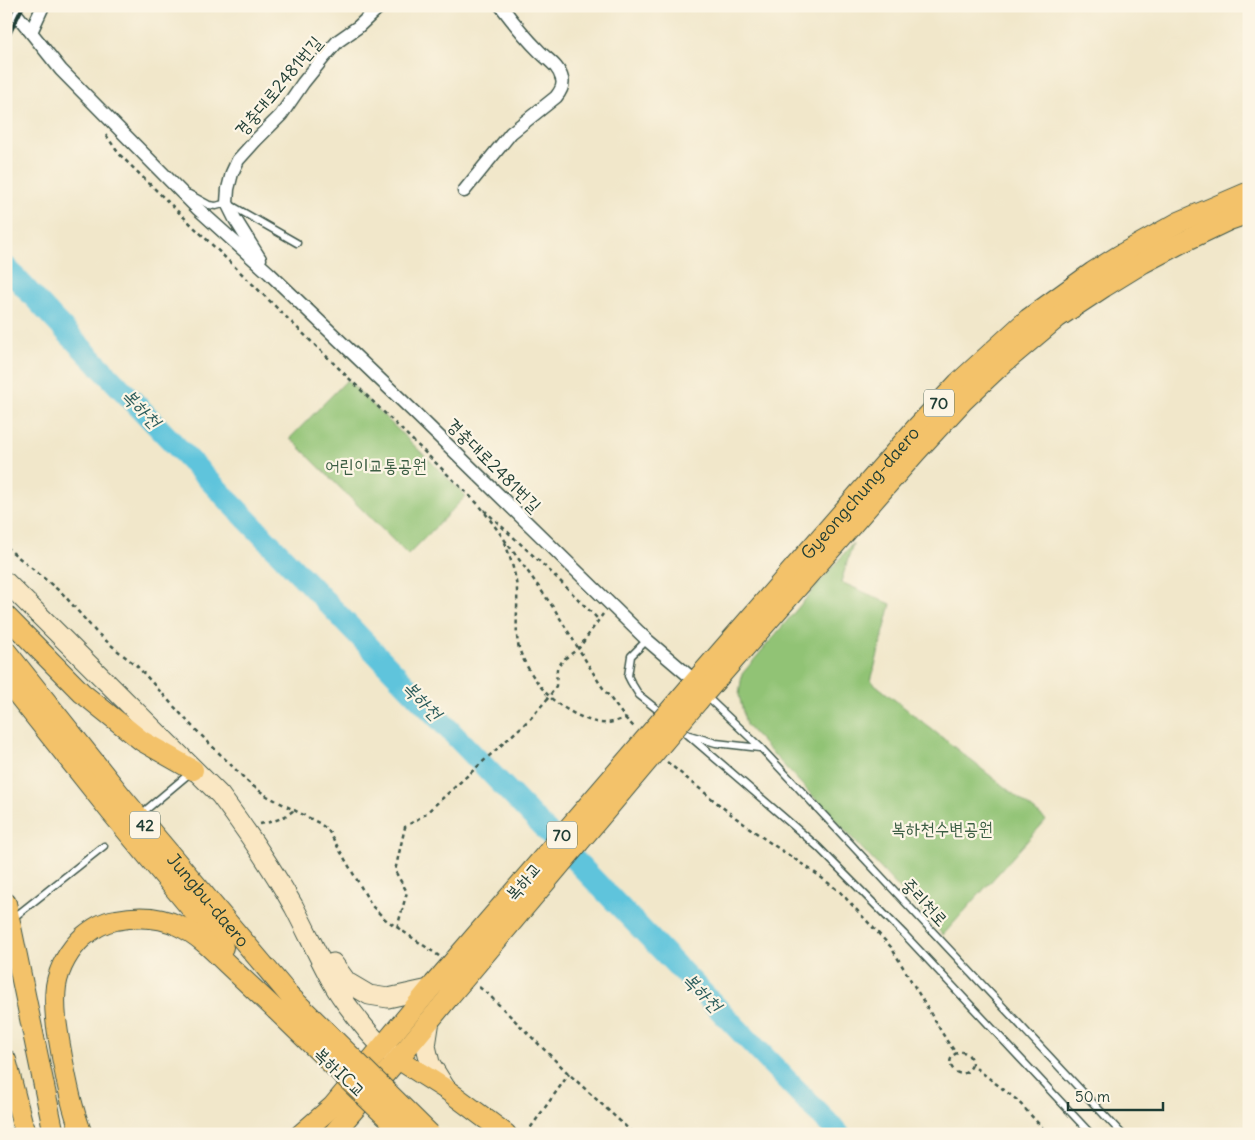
<svg xmlns="http://www.w3.org/2000/svg" width="1255" height="1140" viewBox="0 0 1255 1140" font-family="Delius,'Poor Story',sans-serif">
  <rect width="100%" height="100%" fill="#fcf5e5"/>
  <filter id="ink" filterUnits="userSpaceOnUse"><feTurbulence type="fractalNoise" baseFrequency=".02" numOctaves="2"/><feDisplacementMap in="SourceGraphic" scale="10" xChannelSelector="R" yChannelSelector="G"/><feConvolveMatrix kernelMatrix="1 2 1 2 8 2 1 2 1" color-interpolation-filters="sRGB"/></filter>
  <filter id="wash" filterUnits="userSpaceOnUse"><feTurbulence type="fractalNoise" baseFrequency=".0096" numOctaves="4" result="noise"/><feDisplacementMap in="SourceGraphic" scale="20" xChannelSelector="R" yChannelSelector="G"/><feGaussianBlur stdDeviation="1.12" result="paint"/><feColorMatrix in="noise" values="0 0 0 0 0 0 0 0 0 0 0 0 0 0 0 0 0 1.4 0 .05"/><feComposite in="paint" operator="in"/></filter>
  <g filter="url(#wash)">
    <rect width="100%" height="100%" fill="#f1e7ca"/>
    <!-- green -->
    <path fill="#91c374" stroke="#588054" d="M347,380L466,496L408,555L290,438Z
      M853,543L841,582L891,604L871,681L1046,820L943,935L746,725L739,695L742,674Z"/>
    <g fill="none" stroke-linecap="round" stroke-linejoin="round">
      <!-- river -->
      <path stroke="#5fc4dc" stroke-width="22" d="M6,267L53,318L513,796L839,1134"/>
    </g>
  </g>
  <g filter="url(#ink)">
    <g fill="none" stroke-linecap="round" stroke-linejoin="round">
      <defs>
        <path id="lane" d="M189,194L209,205L216,206L227,203L297,243
          M647,640L631,656L628,676L631,682L639,695L664,715
          M706,696L761,748L1122,1134
          M687,734L818,847L904,934L1091,1134
          M689,735L716,743L760,748
          M147,809L190,773
          M17,915L104,846"/>
        <path id="street" d="M10,6L61,70L198,209L269,273L415,413L647,640L695,681
          M31,32L43,6
          M464,191L511,133L556,97C560,92 564,85 562,79C559,66 548,60 540,52C526,38 513,22 501,6
          M260,259L235,219L227,203L228,189L232,173L238,160L256,140L281,115L303,83L324,57L338,41L358,27L380,6"/>
        <path id="secondary" d="M6,582L220,795C247,831 272,868 294,907C307,932 319,958 332,982C340,997 351,1010 361,1023C371,1036 380,1046 393,1055
          M333,963L347,982L369,995L388,998L429,989
          M430,1020L426,1046L430,1063L447,1090"/>
        <g id="primary">
          <path d="M6,616L82,693L142,741L193,770"/>
          <path id="s1" d="M6,651L123,798L289,995"/>
          <path d="M6,680L110,811L223,947"/>
          <path id="s2" d="M690,687L915,429L958,383L1028,319L1093,272L1120,255L1179,222L1249,192"/>
          <path d="M699,700L917,451L963,401L999,367L1057,318L1104,287L1143,263L1183,242L1229,220L1249,213"/>
          <path d="M6,903L54,1134"/>
          <path d="M398,1059L447,1090L506,1134"/>
          <path d="M6,1060L22,1122L27,1134"/>
          <path d="M82,1134C72,1109 67,1083 62,1057C58,1034 53,1010 56,986C59,967 70,949 83,937C94,928 103,922 116,920C137,916 159,916 179,926C197,934 212,949 226,963C243,979 259,994 276,1010"/>
          <path d="M301,1134L333,1106L434,984"/>
          <path d="M333,1134L398,1059L449,997"/>
        </g>
      </defs>
      <!-- lane casing -->
      <use href="#lane" stroke="#3e564a" stroke-width="9"/>
      <!-- street casing -->
      <use href="#street" stroke="#3e564a" stroke-width="15"/>
      <!-- secondary casing -->
      <use href="#secondary" stroke="#3e564a" stroke-width="21"/>
      <!-- primary casing -->
      <use href="#primary" stroke="#3e564a" stroke-width="22"/>
      <!-- path -->
      <path stroke="#3e564a" stroke-width="2.5" stroke-dasharray="4 4" stroke-linecap="butt" d="M106,135L119,154L480,506L531,576L555,610L600,684L625,718L634,727
        M484,510L552,573L599,620
        M505,542C510,558 516,574 517,590C518,608 515,626 518,644C521,660 537,684 549,696C559,707 591,725 606,723C612,723 619,720 625,718
        M6,547L63,594L96,632L118,651L137,666L190,724L250,784L267,796L319,823L328,830L372,906L385,919L439,956
        M667,762L732,815L766,840L814,872L840,892L891,947L947,1041L956,1053
        M260,824C273,822 284,818 294,810
        M397,928L407,892L395,871L405,827L424,815L530,719L549,697L556,686L557,669L563,660L579,648L603,614
        M479,987L487,993L569,1074L634,1134
        M972,1065C962,1087 939,1061 957,1053C966,1049 972,1057 972,1065L1017,1100L1048,1134
        M526,1134L569,1074"/>
      <!-- lane -->
      <use href="#lane" stroke="#fff" stroke-width="6"/>
      <!-- street -->
      <use href="#street" stroke="#fff" stroke-width="12"/>
      <!-- secondary -->
      <use href="#secondary" stroke="#fae7c3" stroke-width="19"/>
      <!-- primary -->
      <use href="#primary" stroke="#f3c26a" stroke-width="20"/>
      <!-- rail -->
      <path stroke="#1f3d34" stroke-width="4" d="M6,22L14,6
        M6,41L23,6"/>
      <defs>
        <path id="primary-bridge" d="M434,984L690,687
          M289,995L430,1134
          M449,997L699,700
          M276,1010L404,1134"/>
      </defs>
      <!-- primary-bridge casing -->
      <use href="#primary-bridge" stroke="#3e564a" stroke-width="22" stroke-linecap="butt"/>
      <!-- primary-bridge -->
      <use href="#primary-bridge" stroke="#f3c26a" stroke-width="20"/>
    </g>
  </g>
  <g text-anchor="middle" dominant-baseline="central" stroke-width="4.5" stroke-linejoin="round" paint-order="stroke">
    <!-- shield labels -->
    <g fill="#fcf5e5" stroke="#617469" stroke-width="1">
      <rect x="924" y="389.5" width="30" height="27" rx="4"/>
      <rect x="130" y="811.5" width="30" height="27" rx="4"/>
      <rect x="547" y="821.5" width="30" height="27" rx="4"/>
    </g>
    <g font-size="16" font-weight="bold" fill="#1f3d34">
      <text x="939" y="403">70</text>
      <text x="145" y="825">42</text>
      <text x="562" y="835">70</text>
    </g>
    <!-- street labels -->
    <g font-size="18" fill="#1f3d34" stroke="#fcf5e5">
      <text transform="translate(278 86) rotate(-50)">경충대로2481번길</text>
      <text transform="translate(494 465) rotate(45)">경충대로2481번길</text>
      <text stroke="none"><textPath href="#s2" startOffset="258">Gyeongchung-daero</textPath></text>
      <text transform="translate(523 881) rotate(-49)">복하교</text>
      <text stroke="none"><textPath href="#s1" startOffset="321">Jungbu-daero</textPath></text>
      <text transform="translate(925 902) rotate(47)">중리천로</text>
      <text transform="translate(340 1072) rotate(44)">복하IC교</text>
    </g>
    <!-- park labels -->
    <g font-size="18" fill="#3c5e44" stroke="#fcf5e5">
      <text x="376" y="465">어린이교통공원</text>
      <text x="942" y="828">복하천수변공원</text>
    </g>
    <!-- water labels -->
    <g font-size="19" font-style="italic" fill="#2f5f5e" stroke="#fcf5e5">
      <text transform="translate(142 408) rotate(46)">복하천</text>
      <text transform="translate(423 700) rotate(46)">복하천</text>
      <text transform="translate(703 992) rotate(46)">복하천</text>
    </g>
  </g>
  <!-- margin -->
  <rect width="1255" height="1140" fill="none" stroke="#fcf5e5" stroke-width="25"/>
  <!-- scale -->
  <path d="M1068 1102v8h95v-8" fill="none" stroke="#1f3d34" stroke-width="2.5"/>
  <text x="1075" y="1102" font-size="15" fill="#1f3d34" stroke="#fcf5e5" stroke-width="4" paint-order="stroke">50 m</text>
</svg>
